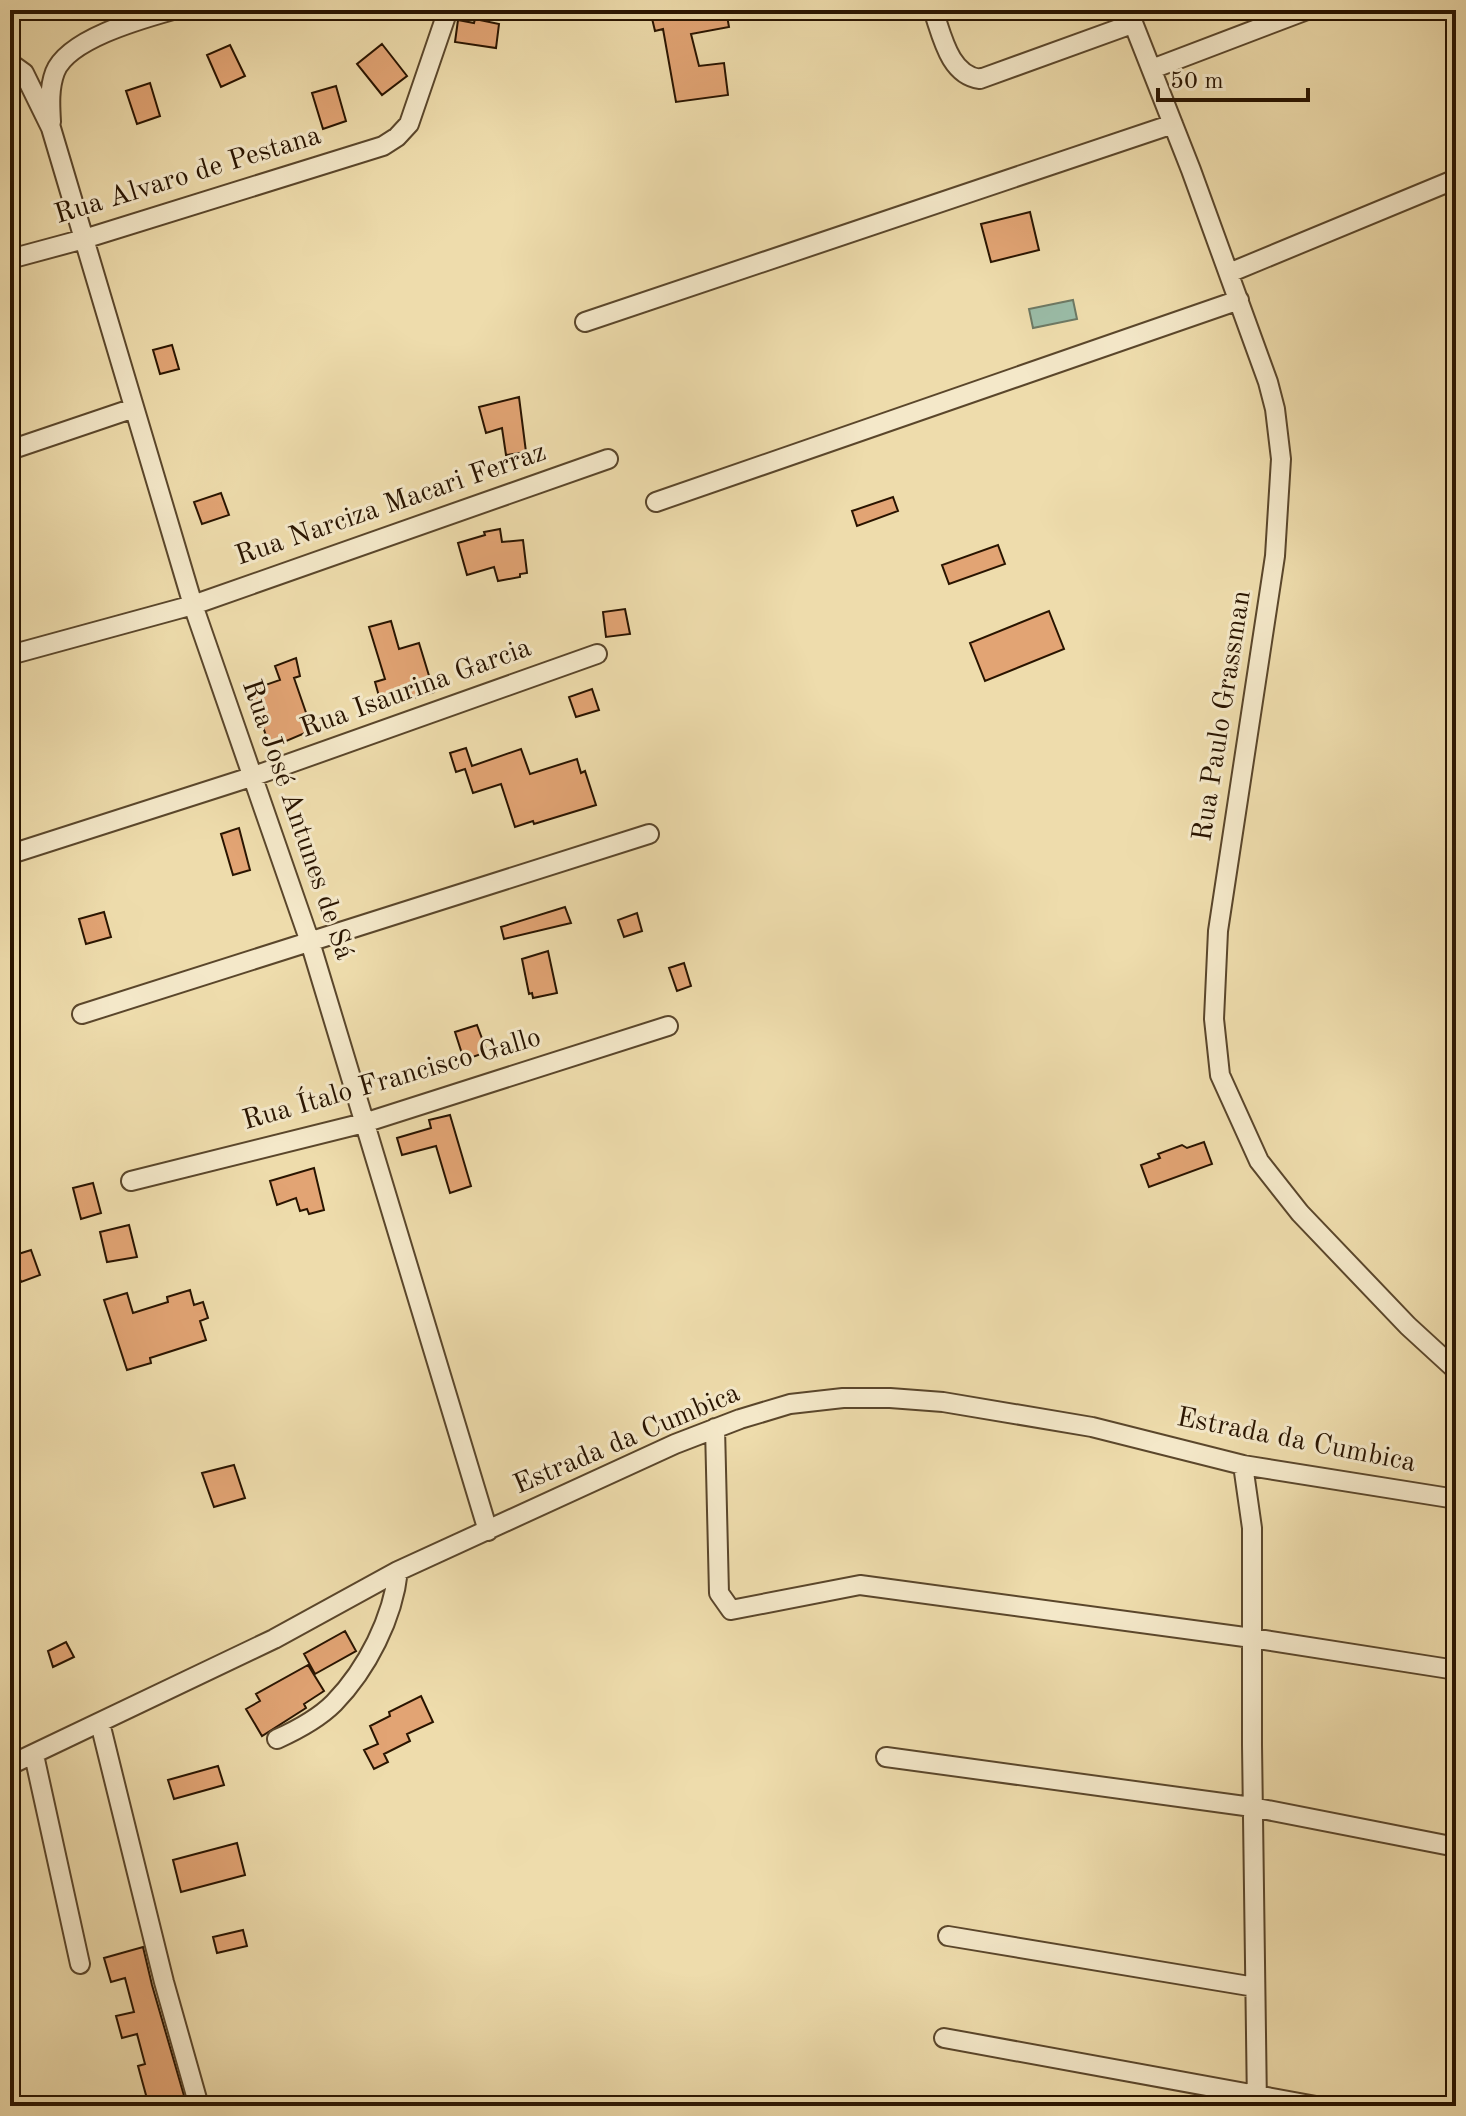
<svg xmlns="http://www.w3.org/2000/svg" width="1466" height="2116" viewBox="0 0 1466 2116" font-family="'Old Standard TT',serif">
  <rect width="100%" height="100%" fill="#eedcac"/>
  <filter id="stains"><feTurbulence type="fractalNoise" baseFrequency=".0025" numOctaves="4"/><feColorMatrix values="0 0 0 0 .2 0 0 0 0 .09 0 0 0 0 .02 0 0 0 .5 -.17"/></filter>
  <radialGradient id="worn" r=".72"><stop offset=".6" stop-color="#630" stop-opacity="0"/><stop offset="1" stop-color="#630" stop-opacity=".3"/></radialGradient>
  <!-- water -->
  <path fill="#9abca7" stroke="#6d7964" stroke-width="2" d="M1073,300L1077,319L1033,328L1029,309Z"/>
  <!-- building -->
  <path fill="#e2a474" stroke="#291400" stroke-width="2" d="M650,10H726L729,27L691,34L699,66L724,63L728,95L676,102L663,29L655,31Z
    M475,19L499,24L496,48L455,42L458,20L474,23Z
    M382,44L407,76L382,95L357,64Z
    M230,45L245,76L221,87L207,55Z
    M150,83L160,116L137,124L126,91Z
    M336,86L346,121L323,129L312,93Z
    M1030,212L1039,250L991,262L981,224Z
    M172,345L179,369L160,374L153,350Z
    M519,397L526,452L506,455L502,428L486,433L479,407Z
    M221,493L229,515L202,524L194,502Z
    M893,497L898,511L857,526L852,511Z
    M500,529L502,542L523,540L527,573L520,574V577L498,581L494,567L467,575L458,543L485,535L484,532Z
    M998,545L1005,564L949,584L942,565Z
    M625,609L630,634L606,637L603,612Z
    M1049,611L1064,649L985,681L970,643Z
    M391,621L399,649L419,643L434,692L382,707L375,682L385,679L369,627Z
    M296,658L300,676L294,678L312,730L270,748L251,690L280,680L275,666Z
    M592,689L599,710L576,717L569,697Z
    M466,748L472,766L521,749L530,774L577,759L581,773L585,771L596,805L534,824L533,821L515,827L501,784L473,793L465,769L456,772L450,753Z
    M239,828L250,870L233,875L221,834Z
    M565,907L571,923L504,939L501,927Z
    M104,912L111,937L86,944L79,919Z
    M637,913L642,931L624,937L618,920Z
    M548,951L557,993L533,998L532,993L529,994L522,959Z
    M684,963L691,986L677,991L669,968Z
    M477,1025L487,1052L464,1060L455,1032Z
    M450,1115L471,1186L450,1193L436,1146L402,1155L397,1138L431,1128L429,1120Z
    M1204,1142L1212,1164L1149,1187L1141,1165L1160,1158L1158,1154L1182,1145L1187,1148Z
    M314,1168L324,1210L309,1214L307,1209L300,1211L296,1198L277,1205L270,1181Z
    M93,1183L101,1213L81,1219L73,1188Z
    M129,1225L137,1257L107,1262L100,1232Z
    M31,1250L40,1275L21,1282L12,1256Z
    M190,1290L194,1305L203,1302L208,1318L200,1321L206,1340L150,1358L151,1363L127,1370L104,1300L127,1293L133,1313L168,1302L167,1297Z
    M234,1465L245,1498L214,1507L202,1473Z
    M345,1631L356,1651L315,1674L304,1654Z
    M66,1642L74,1657L53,1667L48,1651Z
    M308,1665L324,1691L304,1704L306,1708L262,1736L246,1709L260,1701L256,1694Z
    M421,1696L433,1722L407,1734L410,1741L384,1754L388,1762L374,1769L364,1750L378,1744L370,1726L390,1716L389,1712Z
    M218,1766L224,1785L174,1799L168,1780Z
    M237,1843L245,1875L181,1892L173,1860Z
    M243,1930L247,1946L217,1953L213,1937Z
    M143,1947L152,1985L187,2106H149L138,2066L145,2064L137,2034L122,2038L116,2016L134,2012L125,1978L111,1982L104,1958Z"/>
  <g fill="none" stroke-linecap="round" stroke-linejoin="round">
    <defs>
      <path id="street" d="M933,10C942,35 949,75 980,79L1132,24
        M1128,10L1191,170L1268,382L1275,409L1281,459L1275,556L1218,931L1214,1019L1220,1075L1259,1161L1300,1213L1408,1326L1456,1370
        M10,63L24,73L51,128L193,605L310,942L488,1531
        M1152,69L1307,10
        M51,122C50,105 49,88 55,72C68,39 141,19 173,10
        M10,259L84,239L383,146L397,137L409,124L448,10
        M1229,273L1456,179
        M585,322L1173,124
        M10,450L134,408
        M656,502L1239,300
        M10,655L193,605L608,459
        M11,854L254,776L597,654
        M82,1014L649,834
        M131,1181L364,1123L668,1026
        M715,1428L719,1593L731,1610L860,1585L1252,1638L1456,1670
        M1243,1465L1252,1528V1745L1257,2106
        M100,1723L164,1982L199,2106
        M277,1739C297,1730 318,1719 334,1703C367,1669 393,1618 398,1571
        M34,1755L80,1964
        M886,1757L1252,1807L1456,1847
        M10,1765L274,1639L398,1571L675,1444L740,1419L790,1404L843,1398H890L943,1402L1092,1427L1243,1465L1456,1499
        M948,1936L1255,1987
        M944,2038L1316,2106"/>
    </defs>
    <!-- street casing -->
    <use href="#street" stroke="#5a462b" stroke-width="22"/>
    <!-- street -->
    <use href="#street" stroke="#f4e8c9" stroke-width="18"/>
  </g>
  <g text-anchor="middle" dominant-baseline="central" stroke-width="6" stroke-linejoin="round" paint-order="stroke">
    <!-- street labels -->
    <g font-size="28" fill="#291400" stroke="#f4e8c9">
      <text transform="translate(188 176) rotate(-17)">Rua Alvaro de Pestana</text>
      <text transform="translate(391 505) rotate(-19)">Rua Narciza Macari Ferraz</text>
      <text transform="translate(416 689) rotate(-20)">Rua Isaurina Garcia</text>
      <text transform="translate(1223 716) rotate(-81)">Rua Paulo Grassman</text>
      <text transform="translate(297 820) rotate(71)">Rua José Antunes de Sá</text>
      <text transform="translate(392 1080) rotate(-16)">Rua Ítalo Francisco Gallo</text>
      <text transform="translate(627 1440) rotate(-23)">Estrada da Cumbica</text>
      <text transform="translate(1296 1441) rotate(11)">Estrada da Cumbica</text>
    </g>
  </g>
  <!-- margin -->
  <rect width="1466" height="2116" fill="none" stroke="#eedcac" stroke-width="40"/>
  <rect x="12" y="12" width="1442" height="2092" fill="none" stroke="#291400" stroke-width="4"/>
  <rect x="20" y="20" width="1426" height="2076" fill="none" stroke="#291400" stroke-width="2"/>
  <!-- scale -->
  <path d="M1158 88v12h150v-12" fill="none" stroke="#291400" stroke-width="4"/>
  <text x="1170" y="88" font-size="24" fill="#291400" stroke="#f4e8c9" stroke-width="6" paint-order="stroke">50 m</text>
  <rect width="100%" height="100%" filter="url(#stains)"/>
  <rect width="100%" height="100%" fill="url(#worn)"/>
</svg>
